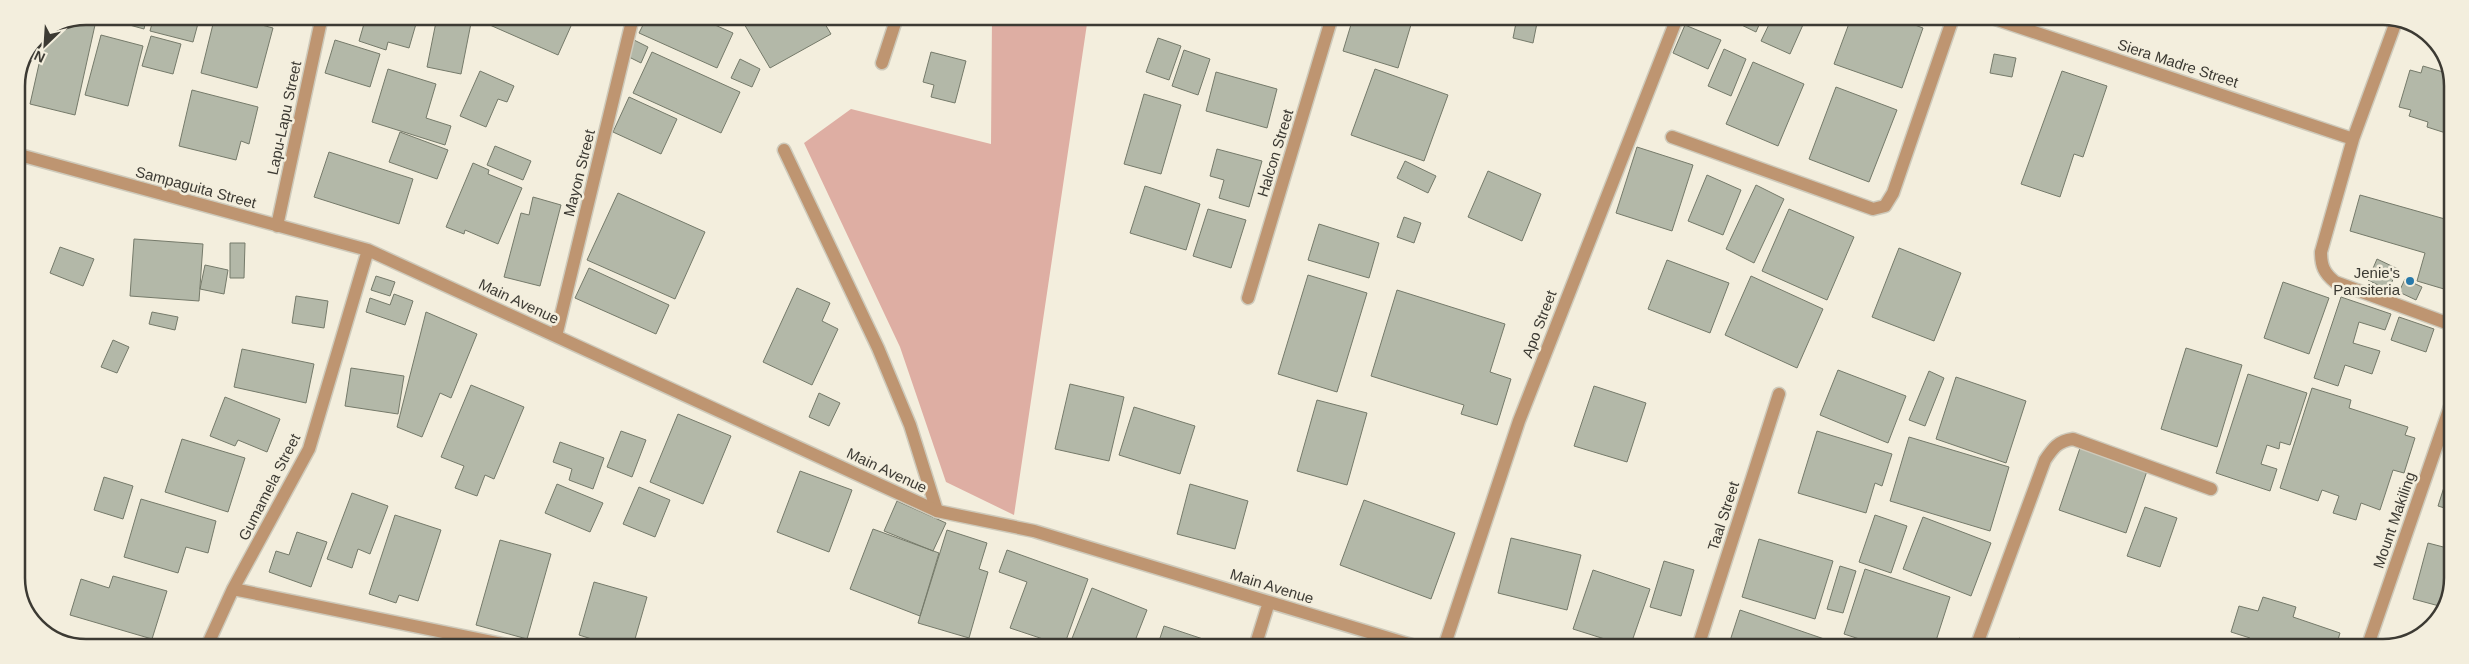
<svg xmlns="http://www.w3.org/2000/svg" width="2469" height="664" viewBox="0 0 2469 664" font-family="Arial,sans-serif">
  <rect width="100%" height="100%" fill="#f3eedd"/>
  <!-- green -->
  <path fill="#deaea3" d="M992,17H1088L1014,515L946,482L900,347L804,143L851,109L991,144Z"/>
  <!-- building -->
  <path fill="#b3b8a8" stroke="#757a6a" d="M86,16H97L75,115L30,104L46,33Z
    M104,16H147L144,29L104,18Z
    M154,16H200L193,42L150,31Z
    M215,16H228L273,28L257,88L201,73Z
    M366,17H418L409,48L388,42L386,50L359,41Z
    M437,17L472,18L461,74L427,67Z
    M485,17H575L558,55L483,22Z
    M647,17H697L733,33L717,68L639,33Z
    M740,17H838L825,24L831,34L770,68Z
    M1353,18H1413L1398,68L1343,51Z
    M1517,18H1538L1533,43L1513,38Z
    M1727,18H1762L1756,32Z
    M1772,18H1806L1790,54L1761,41Z
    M1851,18H1896L1923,28L1902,88L1834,64Z
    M1685,25L1721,40L1708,69L1673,53Z
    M101,35L143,46L128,106L85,95Z
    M151,36L181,44L173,74L142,66Z
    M1158,38L1181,46L1169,80L1146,72Z
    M335,40L380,54L370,87L325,73Z
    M634,40L648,47L641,63L627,56Z
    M1724,49L1746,59L1731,96L1708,86Z
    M1184,50L1210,59L1198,95L1172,86Z
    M652,52L740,92L721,133L633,93Z
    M931,52L966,61L955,103L931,97L934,85L923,82Z
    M1994,54L2016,58L2012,77L1990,73Z
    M740,59L760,69L752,87L731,78Z
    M1753,62L1804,84L1778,146L1726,124Z
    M2445,65L2453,82L2452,135L2427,127L2428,122L2409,116L2411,110L2399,107L2410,70L2421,73L2423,66L2443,72Z
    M388,69L436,84L426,118L451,126L445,145L372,122Z
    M1375,69L1448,95L1424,161L1351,135Z
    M480,71L514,86L507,102L498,99L486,127L460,116Z
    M2062,71L2107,86L2083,157L2074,154L2060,197L2021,184Z
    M1216,72L1277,89L1267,128L1206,111Z
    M1836,87L1897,110L1869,182L1809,159Z
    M192,90L258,107L249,144L241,141L236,160L179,146Z
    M1144,94L1181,105L1161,174L1124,164Z
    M629,97L677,119L661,154L613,132Z
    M400,132L448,150L437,179L389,162Z
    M495,146L531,161L523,180L487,165Z
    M1637,147L1693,165L1672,231L1616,213Z
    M1217,149L1262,161L1249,207L1219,198L1224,180L1210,176Z
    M329,152L413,179L399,224L314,197Z
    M1405,161L1436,176L1428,193L1397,178Z
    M473,163L489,170L488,174L522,188L498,244L465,230L464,234L446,227Z
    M1488,171L1541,194L1522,241L1468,217Z
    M1707,175L1741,190L1723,235L1688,221Z
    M1756,185L1784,199L1754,263L1726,249Z
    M1145,186L1200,204L1186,250L1130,233Z
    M618,193L705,232L675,299L587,260Z
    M2360,195L2452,221V261L2444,289L2417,281L2425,253L2350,231Z
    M533,197L561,205L540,286L504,277L521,213L529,215Z
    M1208,209L1246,220L1231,268L1193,256Z
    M1789,209L1854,237L1827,300L1762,271Z
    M1404,217L1421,223L1414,243L1397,237Z
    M1319,224L1379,243L1369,278L1308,260Z
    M134,239L203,244L199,301L130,296Z
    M230,243H245L244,278H230Z
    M60,247L94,259L83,286L50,273Z
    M1899,248L1961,273L1934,341L1872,317Z
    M2377,259L2398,269L2388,290L2368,280Z
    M1667,260L1729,283L1710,333L1648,309Z
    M205,265L228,270L224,294L200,289Z
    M589,268L669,305L656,334L575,298Z
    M1308,275L1367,293L1337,392L1278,374Z
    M376,276L395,282L390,296L371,290Z
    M1751,276L1823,309L1797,368L1725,335Z
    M2405,279L2422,287L2416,300L2399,292Z
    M2283,282L2329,298L2309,354L2264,338Z
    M797,288L830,303L822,321L838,329L812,385L763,362Z
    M1397,290L1505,324L1490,372L1511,379L1497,425L1461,414L1464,405L1371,376Z
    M394,294L413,301L405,325L366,312L370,298L390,305Z
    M296,296L328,301L324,328L292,323Z
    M2341,297L2391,314L2385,330L2359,322L2353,343L2380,351L2372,374L2345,365L2338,386L2314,378Z
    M152,312L178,317L175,330L149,324Z
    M426,312L477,334L451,398L440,393L422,437L397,427Z
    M2399,317L2434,329L2426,352L2391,340Z
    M113,340L129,347L117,373L101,367Z
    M2186,348L2242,365L2217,447L2161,429Z
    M242,349L314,364L306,403L234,387Z
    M351,368L404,376L398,414L345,406Z
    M1838,370L1906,396L1888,443L1820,415Z
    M1929,371L1944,378L1925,426L1909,420Z
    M2248,374L2307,393L2290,445L2280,442L2279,449L2267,445L2261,464L2277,469L2270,491L2216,473Z
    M1956,377L2026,401L2006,463L1936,439Z
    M1070,384L1124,397L1109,461L1055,449Z
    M471,385L524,407L494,479L485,475L477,496L455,488L464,466L441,457Z
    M1594,386L1646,403L1627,462L1574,446Z
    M2312,388L2351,400L2349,408L2408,427L2405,435L2415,438L2404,473L2393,470L2380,510L2361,503L2356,520L2333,513L2339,496L2322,490L2318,501L2280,488Z
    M819,393L840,403L829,426L809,417Z
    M225,397L280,419L267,452L238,440L235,446L210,436Z
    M1317,400L1367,413L1347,485L1297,471Z
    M1134,407L1195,426L1180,474L1119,455Z
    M678,414L731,436L703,504L650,482Z
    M621,431L646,440L632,477L607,467Z
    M1817,431L1892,454L1882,486L1875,483L1866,513L1798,493Z
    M1909,437L2009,467L1990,531L1890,501Z
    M182,439L245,458L228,512L165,492Z
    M560,442L604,458L593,489L569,480L572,469L553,462Z
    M2080,448L2147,471L2126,533L2059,510Z
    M2451,465V510L2438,506Z
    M800,471L852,490L829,552L777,532Z
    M104,477L133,486L123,519L94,510Z
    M557,484L603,503L590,532L545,513Z
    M1190,484L1248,501L1235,549L1177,534Z
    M639,487L670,500L655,537L623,524Z
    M352,493L388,506L370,554L358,549L352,568L327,559Z
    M141,499L216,521L208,553L186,547L178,573L124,557Z
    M1364,500L1455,533L1431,599L1340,565Z
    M897,501L946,523L933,551L884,531Z
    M2145,507L2177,518L2160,567L2127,556Z
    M395,515L441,530L418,601L399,595L396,603L369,594Z
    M1875,515L1907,526L1891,573L1859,562Z
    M1923,517L1991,543L1971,596L1903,569Z
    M873,529L939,553L920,616L850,589Z
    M947,530L987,543L979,569L988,572L969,638L918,623Z
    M297,532L327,542L311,587L269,572L276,551L289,555Z
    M1511,538L1581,555L1567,610L1498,593Z
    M1759,539L1833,561L1815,619L1742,597Z
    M500,540L551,554L527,639L476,625Z
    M2428,543L2451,549L2450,595L2443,607L2413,599Z
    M1007,550L1088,579L1064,646L1010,628L1027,582L999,572Z
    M1664,561L1694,570L1681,616L1650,607Z
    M1840,566L1856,571L1843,613L1827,609Z
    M1865,569L1950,597L1934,647H1884L1844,634Z
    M1593,570L1650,589L1630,647L1573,629Z
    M113,576L167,591L152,639L70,615L81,579L109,588Z
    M594,582L647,597L633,646H596L598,641L579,635Z
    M1092,588L1147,610L1133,646H1069Z
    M2263,597L2296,607L2293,617L2340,633L2337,643L2343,645V648H2247L2250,638L2231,632L2239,606L2258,611Z
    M1740,610L1830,641L1828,647H1728Z
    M1164,626L1209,641L1207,647H1157Z
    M2019,638L2043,647H2015Z
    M397,642L410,646H396Z"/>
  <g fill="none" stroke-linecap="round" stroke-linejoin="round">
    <defs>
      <path id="lane" d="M882,63L897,17
        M784,150L878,348L910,425L937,511"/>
      <path id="street" d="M1992,18L2353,139
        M2397,19L2353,139L2321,252C2321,266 2324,273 2335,282L2452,325
        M1672,137L1873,209L1885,206L1893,193L1953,18
        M16,154L368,250L937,511L1034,531L1418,647
        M277,226L322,16
        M1248,298L1332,17
        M556,336L633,17
        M233,589L512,646
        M207,646L233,589L309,449L368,250
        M1255,647L1269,602
        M1444,647L1519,421L1677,18
        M1698,647L1779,394
        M1976,647L2045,460C2053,448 2058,441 2073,439L2211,489
        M2367,648L2451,404"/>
    </defs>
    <!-- lane casing -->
    <use href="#lane" stroke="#cecabb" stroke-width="15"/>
    <!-- street casing -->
    <use href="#street" stroke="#cecabb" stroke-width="15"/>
    <!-- lane -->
    <use href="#lane" stroke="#be9571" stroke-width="12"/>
    <!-- street -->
    <use href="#street" stroke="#be9571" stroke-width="12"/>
  </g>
  <!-- markers -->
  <circle fill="#2779aa" stroke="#f3eedd" stroke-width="2" cx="2410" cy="281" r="5"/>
  <g text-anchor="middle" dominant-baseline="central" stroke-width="5" stroke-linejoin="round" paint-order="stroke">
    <!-- street labels -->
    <g font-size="15" fill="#3c3a33" stroke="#f3eedd">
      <text transform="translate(2178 63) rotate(18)">Siera Madre Street</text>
      <text transform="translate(284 118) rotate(-78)">Lapu-Lapu Street</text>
      <text transform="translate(1275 153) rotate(-73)">Halcon Street</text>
      <text transform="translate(579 173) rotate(-76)">Mayon Street</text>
      <text transform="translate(196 187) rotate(15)">Sampaguita Street</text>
      <text transform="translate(519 301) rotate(25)">Main Avenue</text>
      <text transform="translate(1539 324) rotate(-69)">Apo Street</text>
      <text transform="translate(887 470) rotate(25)">Main Avenue</text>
      <text transform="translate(269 487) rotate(-63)">Gumamela Street</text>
      <text transform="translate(1723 516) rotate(-72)">Taal Street</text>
      <text transform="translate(2394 520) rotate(-71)">Mount Makiling</text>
      <text transform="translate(1272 586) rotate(17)">Main Avenue</text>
    </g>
    <!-- poi labels -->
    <g font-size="15" fill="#3c3a33" stroke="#f3eedd" text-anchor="end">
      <text x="2400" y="272">Jenie's<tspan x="2400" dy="17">Pansiteria</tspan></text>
    </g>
  </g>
  <!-- crop -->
  <path d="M0 0H2469V664H0ZM86 25H2383A61 61 0 0 1 2444 86V578A61 61 0 0 1 2383 639H86A61 61 0 0 1 25 578V86A61 61 0 0 1 86 25Z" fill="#f3eedd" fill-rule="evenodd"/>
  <path fill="none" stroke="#3c3a33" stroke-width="2.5" d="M86 25H2383A61 61 0 0 1 2444 86V578A61 61 0 0 1 2383 639H86A61 61 0 0 1 25 578V86A61 61 0 0 1 86 25Z"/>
  <!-- north arrow -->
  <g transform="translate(45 45) rotate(205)" stroke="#f3eedd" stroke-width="4" paint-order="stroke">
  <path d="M0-4L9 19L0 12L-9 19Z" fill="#3c3a33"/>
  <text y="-8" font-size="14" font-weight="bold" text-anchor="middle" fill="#3c3a33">N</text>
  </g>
</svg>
